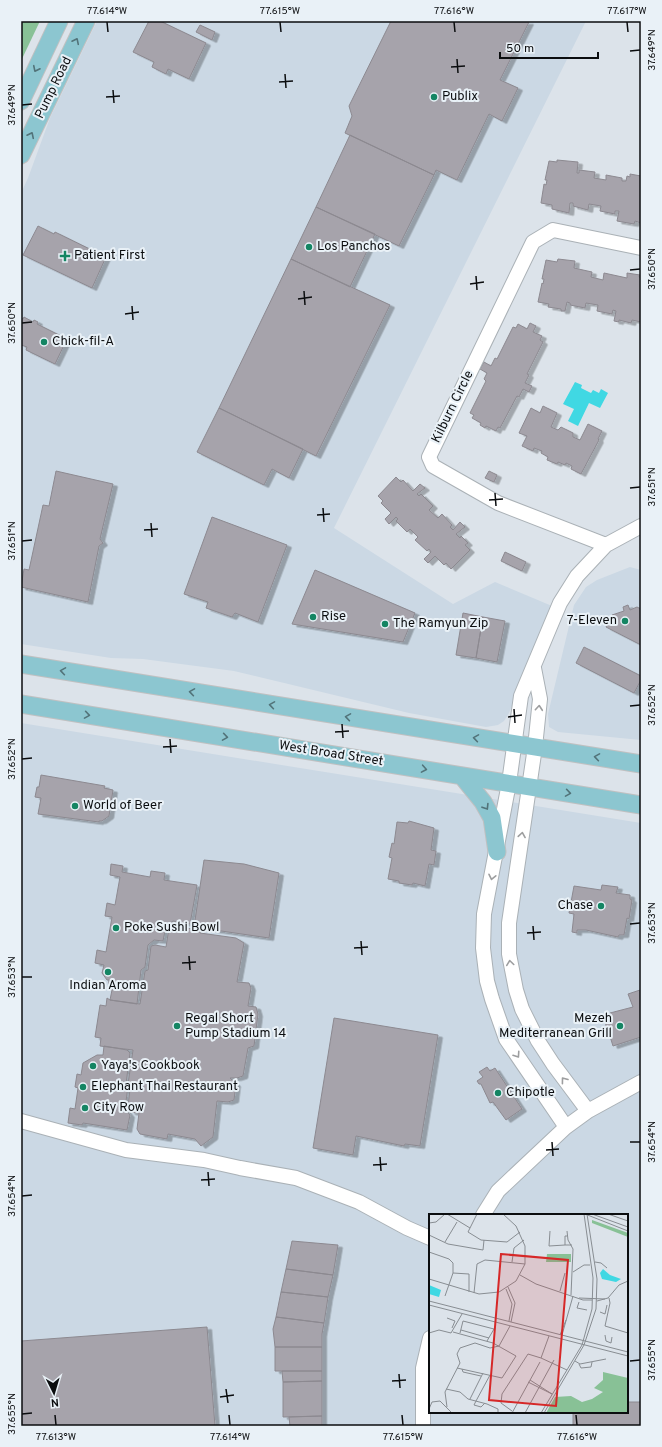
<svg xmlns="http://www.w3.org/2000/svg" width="662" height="1447" viewBox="0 0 662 1447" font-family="Overpass,sans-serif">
  <defs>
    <filter id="shadow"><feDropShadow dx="4.5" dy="2.5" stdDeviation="0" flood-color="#0004"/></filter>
  </defs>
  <rect width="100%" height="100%" fill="#dce3ea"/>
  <!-- built -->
  <path fill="#cbd8e4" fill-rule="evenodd" d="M97,21H586L334,528L453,604L495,582L552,606L509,713L504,721L498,725L486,727L409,713L234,671L143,659L111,658L21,644V193L28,178L50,118Z
    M630,567L641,570V740L558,732L549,727L548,714L574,605L586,587L597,580Z
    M21,723L641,823V1426H21ZM430,1215H627V1412H430Z"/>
  <!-- green -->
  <path fill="#88c196" d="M21,21H40L21,61Z"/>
  <!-- water -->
  <path fill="#40d8e3" d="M575,382L582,385L581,388L591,393L593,390L599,393L601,389L608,393L600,408L589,403L578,426L568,421L574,409L563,404Z"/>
  <!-- building -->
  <path fill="#a6a3ab" stroke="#8c8990" filter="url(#shadow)" d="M149,21H160L206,43L189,79L168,69L166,74L152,67L154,62L133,52Z
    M391,21L529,22L500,80L518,88L502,121L489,114L457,180L436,170L434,175L345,133L352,116L349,106Z
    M200,25L215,32L212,40L196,32Z
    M350,135L434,175L399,246L316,207Z
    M557,160L578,162L577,173H579V170L595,172L594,178L606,180V175L622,178V181H626L627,176L630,177V174L641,176V223L635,221L634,224L617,221L619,211H615V214L600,211L601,206L589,204L588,210L573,206V203H570L569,213L552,209V205L541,203L544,184L546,185L547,180H545L549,161L557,162Z
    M316,207L375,234L350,287L291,259Z
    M38,226L54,234L55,232L106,257L92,288L23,255Z
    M291,259L390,305L316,456L219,408Z
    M558,259L575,261L574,268L592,272L591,277L603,280L604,273L627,278V273L640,275L639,277L641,278V322L632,320L631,323L619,320V322L614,321L616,311L613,310L612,314L597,311L598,305L586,303L585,308L570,305V303L567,302L565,311H561V309L548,307L549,304L538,302L542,283L543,284L544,279H542L546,260L557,262Z
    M24,317L33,322L34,320L38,322L37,324L67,339L55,364L26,350L27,347L21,345V318L23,319Z
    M530,323L536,326L533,332L542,336L540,340L543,342L527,374L529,375L525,383L532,386L529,392L523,389L519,397L517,396L500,428L498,427L496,431L486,426L485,428L480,425L481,423L472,418L474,415L470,413L486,381L484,379L487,373L480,369L484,362L491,366L495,358L497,359L513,327L516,328L518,324L527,329Z
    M543,406L557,413L551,427L558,430L561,427L573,433V437L580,440L588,424L602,431L598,439L599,440L581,474L571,469L572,466L566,463L565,465L558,462L557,464L547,460L548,457L541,453L542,451L534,448L533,451L522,446L527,436L519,433L531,408L540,413Z
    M219,408L303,449L289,478L272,469L264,485L197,452Z
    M56,471L113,484L100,539L103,543L99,546L88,602L21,587L24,569L29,570L43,505L49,506Z
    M489,471L497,475L494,482L485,478Z
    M396,477L401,482L403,480L413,491L420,484L425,488L417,494L419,496L421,494L433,506L429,510L438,518L442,514L452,525L450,527L453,530L460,522L465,527L456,534L460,538L461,536L468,543L465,545L470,550L451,569L446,563L444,565L435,556L428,563L424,559L431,552L429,549L427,551L415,540L418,537L410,529L407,532L396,521L398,519L396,517L389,524L385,519L391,513L381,503L383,501L378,496Z
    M212,517L287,545L258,622L235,613L232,617L206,608L208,602L184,594Z
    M505,552L526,562L522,571L501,561Z
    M315,570L415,613L403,642L292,624Z
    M628,605L630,610L637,607L641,609V645L606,627L612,615L624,611L623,607Z
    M463,613L483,617L476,658L456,655Z
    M483,617L505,621L497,662L476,658Z
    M584,647L641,676V680L634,693L576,663Z
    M41,775L105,786L104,788L113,790L109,816L102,821H99V822L38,814L41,798L35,797L37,787H39Z
    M409,821L434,828L431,850L436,851L434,865L429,864L425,886L413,883L412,885L399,883V881L388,879L392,858L389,857L392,843L394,844L397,822L408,823Z
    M204,860L244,864L279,873L269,938L194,927Z
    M111,864L123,866L122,872L150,877L151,871L165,873L164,880L197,885L190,924L173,921L166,926L163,941L154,940L148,945L145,967L141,970L137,1004L110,1000L112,990H108L109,980H107L102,973L104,965L95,963L97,950L106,952L112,917L105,916L107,903L115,905L120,877L110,875Z
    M602,885L618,887L616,893L630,895V899L632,900L629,919L627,918L624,935H619L618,937L586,930H577V933L572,932L574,914L569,913L574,886L601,890Z
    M173,926L200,930V933L236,938L244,943L237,982L249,983L251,988L248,1006L256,1007L258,1014L254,1046L248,1048L243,1076L237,1078H230L236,1084L234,1100L228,1102L217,1101L213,1137L201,1146L195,1139L168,1134L167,1139L140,1134L137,1129L139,1113L131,1112L128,1106L130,1089L128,1084L133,1050L100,1046L101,1038L95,1037L100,1005L106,1006L107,998L110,1000L140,1004L145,971L148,970L151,946L155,945L166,947L169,928Z
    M640,990L641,1037L613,1046L608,1030H607L604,1016L610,1014V1013L633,1007L628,994Z
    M334,1018L438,1035L420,1146L405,1144L404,1146L356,1136L353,1155L313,1148Z
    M104,1046L127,1050L130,1053L126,1084L128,1086L125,1109L130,1115L127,1130L83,1123L82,1125L68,1123L70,1108L75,1109L78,1088L75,1087L77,1074L81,1075L83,1063L97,1055H103Z
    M487,1067L490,1071L495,1068L522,1109L506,1120L493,1102L490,1103L481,1084H479L477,1081L483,1077L479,1072Z
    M292,1241L338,1245L333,1275L286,1269Z
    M286,1269L333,1275L328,1297L281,1292Z
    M281,1292L328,1297L324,1323L276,1317Z
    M276,1317L324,1323L322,1334V1347H275L273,1329Z
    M207,1327L215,1426H21V1341Z
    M275,1347H322V1371H275Z
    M282,1371H322V1381L283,1382Z
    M322,1381V1416L283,1417V1382Z
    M627,1402H641V1426H573V1412H627Z
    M322,1416V1426H290L289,1417Z"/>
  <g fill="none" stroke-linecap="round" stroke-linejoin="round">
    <defs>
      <path id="minor" d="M606,545L498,503L433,466L429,457L533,242L553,230L641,248
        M534,668L540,699L535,747L509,923V954L516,990L522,1009L538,1041L553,1064L588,1111
        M21,1121L126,1150L204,1160L240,1168L296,1178L359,1202L407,1228L430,1238
        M566,1127L506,1039L492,999L487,981L483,948L484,914L509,783L521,696L560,603L577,576L606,545L641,526
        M483,1215L498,1191L566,1127L588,1111L641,1082
        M423,1426V1368L430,1338"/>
      <path id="major" d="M21,101L59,21
        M21,155L86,21
        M21,664L641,764
        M21,704L641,805
        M462,776L483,802L492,818L497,852"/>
    </defs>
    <!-- minor casing -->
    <use href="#minor" stroke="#aab1b6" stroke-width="16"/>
    <!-- major casing -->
    <use href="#major" stroke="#c0c0c1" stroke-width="19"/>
    <!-- minor -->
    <use href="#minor" stroke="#fff" stroke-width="14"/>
    <!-- major -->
    <use href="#major" stroke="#8cc6d0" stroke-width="17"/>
  </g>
  <!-- one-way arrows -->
  <defs><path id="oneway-chevron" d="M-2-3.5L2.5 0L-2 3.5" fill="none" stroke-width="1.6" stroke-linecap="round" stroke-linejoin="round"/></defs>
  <g stroke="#527379">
    <use href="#oneway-chevron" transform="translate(76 41) rotate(-64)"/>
    <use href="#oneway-chevron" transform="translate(36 69) rotate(116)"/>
    <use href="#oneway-chevron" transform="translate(31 135) rotate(-64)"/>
    <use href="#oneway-chevron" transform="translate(63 671) rotate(-171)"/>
    <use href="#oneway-chevron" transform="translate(192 692) rotate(-171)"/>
    <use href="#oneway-chevron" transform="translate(272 705) rotate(-171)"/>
    <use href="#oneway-chevron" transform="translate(87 715) rotate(9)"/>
    <use href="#oneway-chevron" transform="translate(348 717) rotate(-171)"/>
    <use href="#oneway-chevron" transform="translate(225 737) rotate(9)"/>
    <use href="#oneway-chevron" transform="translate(476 738) rotate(-171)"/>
    <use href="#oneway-chevron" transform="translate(597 757) rotate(-171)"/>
    <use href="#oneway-chevron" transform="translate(424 769) rotate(10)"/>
    <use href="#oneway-chevron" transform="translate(568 793) rotate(9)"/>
    <use href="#oneway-chevron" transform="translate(486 807) rotate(58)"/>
  </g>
  <g stroke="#9d9e9f">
    <use href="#oneway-chevron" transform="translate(539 708) rotate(-85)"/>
    <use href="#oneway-chevron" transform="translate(522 835) rotate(-81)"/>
    <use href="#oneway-chevron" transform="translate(492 877) rotate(102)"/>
    <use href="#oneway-chevron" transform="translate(510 963) rotate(-98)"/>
    <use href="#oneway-chevron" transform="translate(517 1055) rotate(56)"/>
    <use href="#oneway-chevron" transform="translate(564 1080) rotate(-127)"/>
  </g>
  <!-- ticks -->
  <path fill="none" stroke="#0b0d0f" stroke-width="1.5" d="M107,22L108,32M280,22L281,32M454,22L455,32M627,22L628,32M630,51L640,50M457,59L458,73M451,67L465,66M285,74L286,88M279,82L293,81M113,90L114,103M106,97L120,96M22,105L32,104M630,270L640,269M476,276L477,290M470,284L484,282M304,291L305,305M298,299L312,297M132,306L133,320M125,314L139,312M22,323L32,322M630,488L640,487M495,493L496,506M489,500L503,499M323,508L324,522M317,515L330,514M151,523L152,537M144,530L158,529M22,541L32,540M630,706L640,705M514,709L515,723M508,717L522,715M342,724L343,738M335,732L349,731M170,739L171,753M163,747L177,746M22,759L32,758M630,924L640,923M533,926L534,940M527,933L541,932M361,941L362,955M354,948L368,947M189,956L190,970M182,963L196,962M22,977H32M552,1142L553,1156M630,1142H640M546,1150L559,1149M380,1157L381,1171M373,1165L387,1164M208,1172L209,1186M201,1180L215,1179M22,1196L32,1195M630,1361L640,1360M399,1374L400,1388M392,1381L406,1380M226,1389L228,1403M220,1397L234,1395M22,1414L32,1413M55,1415L56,1425M229,1415L230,1425M402,1415L403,1425M576,1415L577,1425"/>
  <!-- markers -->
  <g fill="#148563" stroke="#e9f1f7" stroke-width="1.5">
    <circle cx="434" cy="97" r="4"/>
    <circle cx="309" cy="247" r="4"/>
    <path d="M63 250h4v4h4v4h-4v4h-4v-4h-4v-4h4z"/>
    <circle cx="44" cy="342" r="4"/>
    <circle cx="313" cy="617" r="4"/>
    <circle cx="625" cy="621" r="4"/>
    <circle cx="385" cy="624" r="4"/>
    <circle cx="75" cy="806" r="4"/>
    <circle cx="601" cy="906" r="4"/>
    <circle cx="116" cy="928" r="4"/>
    <circle cx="108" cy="972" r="4"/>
    <circle cx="177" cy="1026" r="4"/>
    <circle cx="620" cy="1026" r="4"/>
    <circle cx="93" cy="1066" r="4"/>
    <circle cx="83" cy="1087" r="4"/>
    <circle cx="498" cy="1093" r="4"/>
    <circle cx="85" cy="1108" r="4"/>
  </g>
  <g text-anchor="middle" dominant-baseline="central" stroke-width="4" stroke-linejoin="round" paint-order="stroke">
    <!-- street labels -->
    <g font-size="13" fill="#0b0d0f" stroke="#e9f1f7">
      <text transform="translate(54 88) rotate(-64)">Pump Road</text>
      <text transform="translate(453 407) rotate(-64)">Kilburn Circle</text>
      <text transform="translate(331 754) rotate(9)">West Broad Street</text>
    </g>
    <!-- poi labels -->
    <g font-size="13" fill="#0b0d0f" stroke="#e9f1f7" text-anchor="start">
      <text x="442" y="97">Publix</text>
      <text x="317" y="247">Los Panchos</text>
      <text x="74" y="256">Patient First</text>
      <text x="52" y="342">Chick-fil-A</text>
      <text x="321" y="617">Rise</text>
      <text x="617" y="621" text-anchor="end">7-Eleven</text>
      <text x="393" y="624">The Ramyun Zip</text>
      <text x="83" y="806">World of Beer</text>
      <text x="593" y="906" text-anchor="end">Chase</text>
      <text x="124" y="928">Poke Sushi Bowl</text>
      <text x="108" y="986" text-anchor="middle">Indian Aroma</text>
      <text x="185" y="1019">Regal Short<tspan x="185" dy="15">Pump Stadium 14</tspan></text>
      <text x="612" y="1019" text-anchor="end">Mezeh<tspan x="612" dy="15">Mediterranean Grill</tspan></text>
      <text x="101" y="1066">Yaya's Cookbook</text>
      <text x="91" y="1087">Elephant Thai Restaurant</text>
      <text x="506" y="1093">Chipotle</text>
      <text x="93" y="1108">City Row</text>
    </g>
  </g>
  <!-- overview -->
  <g transform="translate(429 1214)">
    <rect width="199" height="199" fill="#dce3ea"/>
    <path d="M163,6L199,19V23L163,9ZM118,40H142V48H117ZM174,158L199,164V199H117L126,183L142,182L153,188L163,185L174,178L165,174L174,166Z" fill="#88c196"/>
    <path d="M174,55L181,61L192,65L187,68L173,65L171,59ZM0,71L12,76L10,83L0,80Z" fill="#40d8e3"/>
    <path fill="none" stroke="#888d92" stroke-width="1" d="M18,0L41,14M48,0L39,18L52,26L78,28L91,18M156,0L199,17M163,0L199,13M179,0L199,7M0,9L7,8L16,0M121,17L120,32L136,31M138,17L139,26L144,35L142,81M0,21L19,30L54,36L55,26M138,22H136V31H143M16,28L28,8M0,38L20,45L24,49V59M83,48L85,34L95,26M166,48L172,49L178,54M144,58L155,51H161M91,61L107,70L154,86H163M0,65L50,80L70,78L87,67L96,50V32L87,12L74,0M79,73L86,89L82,108M77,75L83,90L80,107M131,77L136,59M45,79L48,50L56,46L96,50M16,82L24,59L40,60V78M150,84L176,85M180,84L181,89L176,112L199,119M0,87L199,138M168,87L179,84L190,71L199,67M150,88L148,94L158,96M0,91L199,142M171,98L176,100L178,91M18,104L26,107L23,114M32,116L60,124M24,118L64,129L87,142L73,164L28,154M0,119L10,116L22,119L33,100M31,119L34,107L65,115L58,127M131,121L137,106M133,121L144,82M176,121L177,127L182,129L183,123M120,122L112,144L138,156M146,147L151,150L177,145M150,150L152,154L162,153L163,148M33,155L34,158L52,162M101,166L123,180M99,168L123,180M17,175L31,178L39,185L58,190L69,195V199M41,185L54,159M47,187L61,161M47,187L45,191L52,193L56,189M18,193L16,178L31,149L28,140L31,134L46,129L61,134L70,132L81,112M0,195L3,188L11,187L23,199M83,197L72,189L73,180L99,140L112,144M83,199L111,148M96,199L125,146M112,199L153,131L163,95L164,64L155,0M115,199L155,131L167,95L168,65L158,0"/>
    <path fill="#d62828" fill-opacity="0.15" stroke="#d62828" stroke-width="2" d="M72,40L139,46L127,192L60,186Z"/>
    <rect width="199" height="199" fill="none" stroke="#0b0d0f" stroke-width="2"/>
  </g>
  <!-- border -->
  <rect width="662" height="1447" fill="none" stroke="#e9f1f7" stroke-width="44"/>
  <!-- north arrow -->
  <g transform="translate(54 1393) rotate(175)" stroke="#e9f1f7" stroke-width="3" paint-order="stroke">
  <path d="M0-3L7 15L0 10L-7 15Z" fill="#0b0d0f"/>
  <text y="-6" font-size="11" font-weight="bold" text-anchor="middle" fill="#0b0d0f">N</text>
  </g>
  <!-- scale -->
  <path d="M500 52v6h98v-6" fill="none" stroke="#0b0d0f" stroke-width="2"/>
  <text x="506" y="52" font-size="12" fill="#0b0d0f" stroke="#e9f1f7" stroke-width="3" paint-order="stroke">50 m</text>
  <rect x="22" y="22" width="618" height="1403" fill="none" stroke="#0b0d0f" stroke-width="1.5"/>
  <g font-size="10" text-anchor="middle" fill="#0b0d0f">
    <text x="107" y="14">77.614°W</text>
    <text x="280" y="14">77.615°W</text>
    <text x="454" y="14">77.616°W</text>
    <text x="627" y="14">77.617°W</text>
    <text transform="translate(651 50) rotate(-90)" y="4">37.649°N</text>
    <text transform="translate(11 105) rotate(-90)" y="4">37.649°N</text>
    <text transform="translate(651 269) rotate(-90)" y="4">37.650°N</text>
    <text transform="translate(11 323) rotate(-90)" y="4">37.650°N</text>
    <text transform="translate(651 487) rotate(-90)" y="4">37.651°N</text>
    <text transform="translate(11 541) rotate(-90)" y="4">37.651°N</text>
    <text transform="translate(651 705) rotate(-90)" y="4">37.652°N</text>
    <text transform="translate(11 759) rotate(-90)" y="4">37.652°N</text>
    <text transform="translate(651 923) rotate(-90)" y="4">37.653°N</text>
    <text transform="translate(11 977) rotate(-90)" y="4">37.653°N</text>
    <text transform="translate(651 1142) rotate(-90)" y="4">37.654°N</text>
    <text transform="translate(11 1196) rotate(-90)" y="4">37.654°N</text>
    <text transform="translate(651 1360) rotate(-90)" y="4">37.655°N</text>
    <text transform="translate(11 1414) rotate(-90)" y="4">37.655°N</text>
    <text x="56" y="1440">77.613°W</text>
    <text x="230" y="1440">77.614°W</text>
    <text x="403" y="1440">77.615°W</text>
    <text x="577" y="1440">77.616°W</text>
  </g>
</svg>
